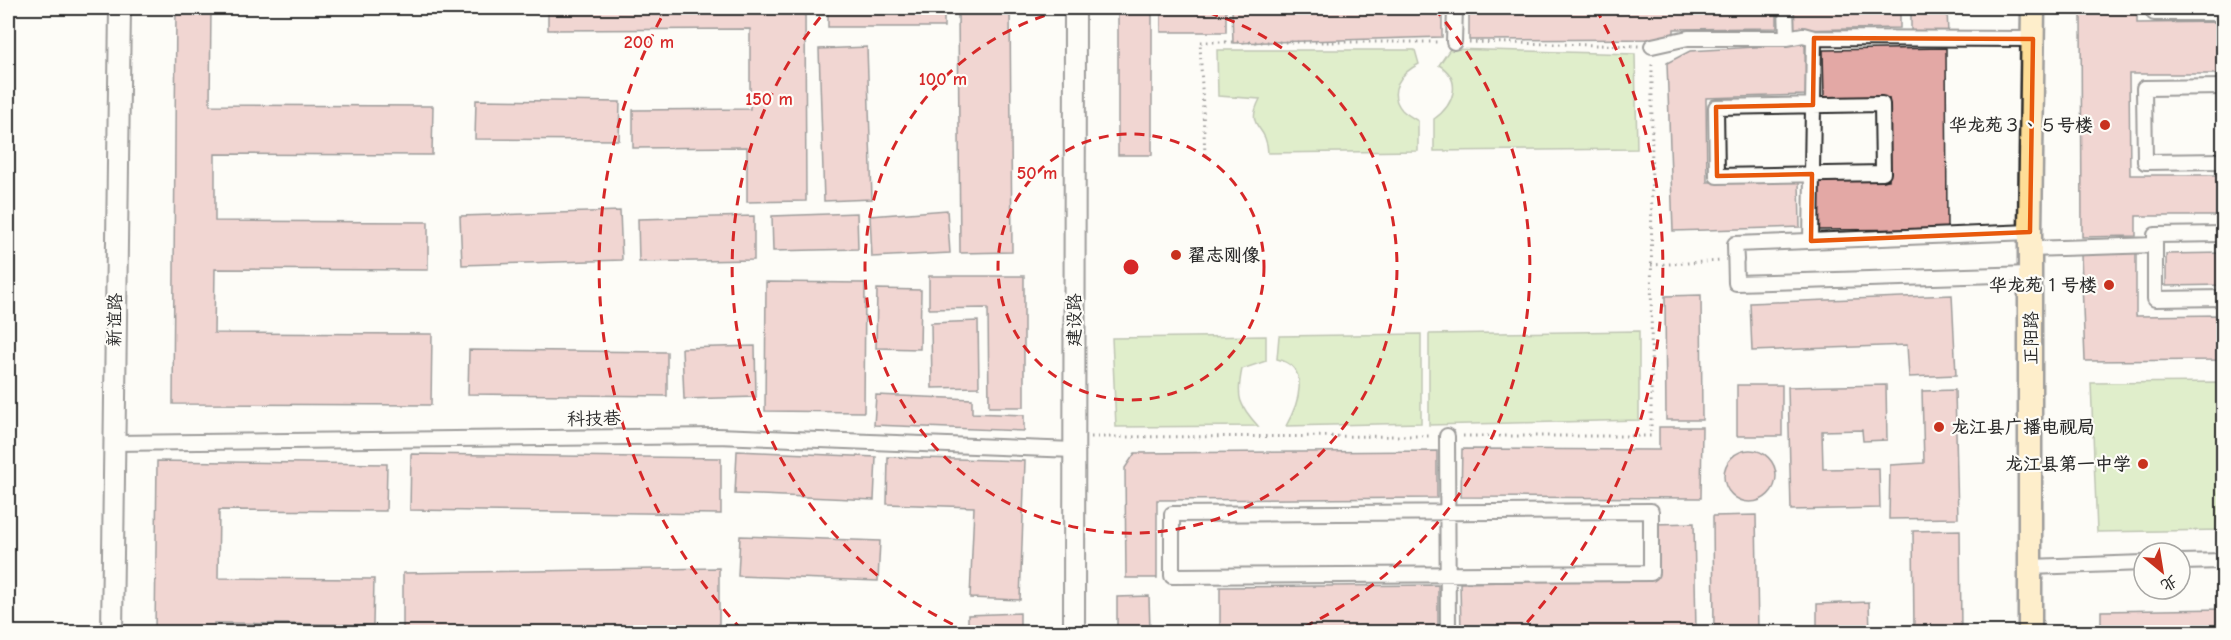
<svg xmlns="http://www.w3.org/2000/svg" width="2231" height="640" viewBox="0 0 2231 640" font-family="'Comic Neue','LXGW WenKai TC',sans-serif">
  <rect width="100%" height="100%" fill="#fdfcf7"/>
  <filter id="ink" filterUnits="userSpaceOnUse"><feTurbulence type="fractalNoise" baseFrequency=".0167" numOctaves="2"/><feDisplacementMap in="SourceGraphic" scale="12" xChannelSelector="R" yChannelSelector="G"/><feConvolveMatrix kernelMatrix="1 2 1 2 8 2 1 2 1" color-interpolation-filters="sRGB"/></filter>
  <g filter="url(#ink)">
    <!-- green -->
    <path fill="#bcdd96" stroke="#748460" stroke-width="1.5" d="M1450,49L1635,54L1637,149L1434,151V119C1454,105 1463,80 1439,65Z
      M1217,50H1415L1419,64C1402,72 1386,91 1402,110C1406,114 1413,118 1418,121V151L1268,153C1267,122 1244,130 1260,99L1218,96Z
      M1639,331V420L1429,425V334Z
      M1421,334V423L1286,426C1298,405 1312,367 1277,359L1279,336Z
      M1266,336V361L1242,369C1236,398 1239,405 1258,426L1116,427L1112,338Z
      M2223,382V530L2097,532L2091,383Z"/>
    <!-- building -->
    <path fill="#e3a8a5" stroke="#2b2b2b" stroke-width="1.5" d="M176,8H211L210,105L433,106L432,155L215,154V221L428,222V270L215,269L214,333L432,334L431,405L173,404Z
      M548,8H805L806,201L747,202V147L633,148V110L750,109V29L548,30Z
      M828,8H944V27H828Z
      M958,8H1010L1012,252L960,253Z
      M1118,8H1152V155H1118Z
      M1161,8H1226V32H1161Z
      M1232,8H1442V37L1233,43Z
      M1469,8H1777V28L1674,29V39L1469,40Z
      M1794,8H1900V28L1794,30Z
      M1911,8H1947L1948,35H1911Z
      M2081,8H2137V23L2224,22V74H2129L2130,175H2224V216H2136V236L2082,237Z
      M1805,44L1806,95L1706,98L1707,182L1799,180L1800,227L1673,231L1667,63L1690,51Z
      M867,47L872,199L824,201L819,49Z
      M1946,48L1947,229L1815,230V181L1889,180V98L1824,99L1823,50Z
      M476,100L620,102L619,140L475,139Z
      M947,210L950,253L872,257L870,216Z
      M620,211L622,260L462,265L460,216Z
      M857,213L858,249L773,251L772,216Z
      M754,216V260L639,262L638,219Z
      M2136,252V316L2224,315V360L2085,361L2081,255Z
      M2224,253V285L2166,286V254Z
      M929,276H1024V407H989L988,308L929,309Z
      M766,282L865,283L864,412L765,411Z
      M877,289L921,290L920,349L876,348Z
      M1701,295L1702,420H1666L1665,296Z
      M1952,295L1956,375L1909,377L1907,345L1752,351L1750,303Z
      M978,321L979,387L932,388L931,323Z
      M755,346L756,397L684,399L682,348Z
      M469,350L667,352V396L468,394Z
      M1737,385H1782V436H1737Z
      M1886,385L1887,440L1863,441L1862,430L1822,431L1823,469L1879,468L1880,508L1791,510L1788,387Z
      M1955,390L1958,518L1889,519L1890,465L1924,463L1922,391Z
      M876,395L972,399V413L1024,415V431L874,425Z
      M1659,427H1702L1701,498L1461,497L1462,449L1659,450Z
      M1724 476a26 26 0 1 1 52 0a26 26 0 1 1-52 0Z
      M737,451L876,457L874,500L735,494Z
      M1437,451V498L1157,500V578H1126L1125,468L1135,453Z
      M411,454L721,458V514L410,510Z
      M888,457L1025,461L1020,600L970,598L974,507L887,504Z
      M157,461L387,464L386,511L219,510L218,578L374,579L373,625L214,623V632H155Z
      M1756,515L1758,632H1714L1713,516Z
      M1694,523L1696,632H1461L1460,583L1655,579L1654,524Z
      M1960,530L1961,632H1914L1913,531Z
      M740,536L880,541L878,581L738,576Z
      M719,568V627L403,632V573Z
      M1438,585V632H1220V587Z
      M1149,596L1150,632H1117V597Z
      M1869,602L1870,632H1817V604Z
      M2224,609V632H2101V611Z
      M1020,613V632H968V615Z
      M1184,626H1210V632H1184Z"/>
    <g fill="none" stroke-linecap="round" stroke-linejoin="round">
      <defs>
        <path id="street" d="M1786,8L1787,38
          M2154,8V13H2224
          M1454,42L1455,8
          M1652,46L1688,38H1787L1803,35L1814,38L2033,39
          M2224,87L2144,88L2145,162L2224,161
          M1882,104L1883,173L1717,176L1716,107Z
          M2224,234L2155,235V299L2224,298
          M1811,241L1814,38
          M1735,244L2030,232
          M2030,249L2155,245
          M1736,260L1735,244L1736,283L2031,274
          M1447,436L1448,632
          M113,443L717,436L1074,450
          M1651,511V573L1172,576V514Z
          M2180,562L2224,561
          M2030,567L2144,563"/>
        <path id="secondary" d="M112,632L120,8
          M1074,632L1075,8"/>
        <path id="primary" d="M2030,632V232L2033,8"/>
      </defs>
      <!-- street casing -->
      <use href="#street" stroke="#2b2b2b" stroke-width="18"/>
      <!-- secondary casing -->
      <use href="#secondary" stroke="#2b2b2b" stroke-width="24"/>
      <!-- primary casing -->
      <use href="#primary" stroke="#2b2b2b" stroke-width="27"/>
      <!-- path -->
      <path stroke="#2b2b2b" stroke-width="3" stroke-dasharray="1.5 4.5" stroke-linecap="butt" d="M1469,42L1639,46
        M1205,155L1200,42H1438
        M1651,265L1722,261
        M1463,436H1651L1652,61
        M1091,437L1432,436"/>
      <!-- street -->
      <use href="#street" stroke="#fdfcf7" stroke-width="14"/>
      <!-- secondary -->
      <use href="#secondary" stroke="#fdfcf7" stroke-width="20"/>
      <!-- primary -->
      <use href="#primary" stroke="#fedd96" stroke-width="22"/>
    </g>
  </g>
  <!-- marked area -->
  <path d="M0 0H2231V640H0ZM1814,38L2033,39L2030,232L1811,241L1812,174L1717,176L1716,107L1813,105Z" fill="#fdfcf7" fill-opacity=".55" fill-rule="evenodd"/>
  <path fill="none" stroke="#e8590c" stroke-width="4.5" stroke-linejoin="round" d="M1814,38L2033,39L2030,232L1811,241L1812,174L1717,176L1716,107L1813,105Z"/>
  <!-- distance rings -->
  <g fill="none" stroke="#d62828" stroke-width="3" stroke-dasharray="10 8">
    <circle cx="1131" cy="267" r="133"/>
    <path d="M1191 8A266 266 0 1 1 1071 8"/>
    <path d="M969 632A399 399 0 0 1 828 8M1434 8A399 399 0 0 1 1293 632"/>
    <path d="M742 630A532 532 0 0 1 666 9M1596 9A532 532 0 0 1 1520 630"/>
  </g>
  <!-- markers -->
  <g fill="#c8321e" stroke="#fdfcf7" stroke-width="2">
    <circle cx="2105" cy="125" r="6"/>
    <circle cx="1176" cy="255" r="6"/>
    <circle cx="2109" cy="285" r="6"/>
    <circle cx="1939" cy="427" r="6"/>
    <circle cx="2143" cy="464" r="6"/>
  </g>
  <g text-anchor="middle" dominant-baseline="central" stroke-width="4.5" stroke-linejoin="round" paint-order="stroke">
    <!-- poi labels -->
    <g font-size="18" font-weight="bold" fill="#2b2b2b" stroke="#fdfcf7" text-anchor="end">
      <text x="2093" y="125">华龙苑３、５号楼</text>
      <text x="1188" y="255" text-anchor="start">翟志刚像</text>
      <text x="2097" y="285">华龙苑１号楼</text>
      <text x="1951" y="427" text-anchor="start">龙江县广播电视局</text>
      <text x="2131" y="464">龙江县第一中学</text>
    </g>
    <!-- street labels -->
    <g font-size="18" fill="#2b2b2b" stroke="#fdfcf7">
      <text transform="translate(115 320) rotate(-89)">新谊路</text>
      <text transform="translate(1074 320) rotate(-90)">建设路</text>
      <text transform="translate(2031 338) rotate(-90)">正阳路</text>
      <text transform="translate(594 419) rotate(-1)">科技巷</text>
    </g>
  </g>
  <circle cx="1131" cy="267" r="9" fill="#d62828" stroke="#fdfcf7" stroke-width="3"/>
  <g font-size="18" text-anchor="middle" font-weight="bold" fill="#d62828" stroke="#fdfcf7" stroke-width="4.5" stroke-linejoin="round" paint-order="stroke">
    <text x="649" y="48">200 m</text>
    <text x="943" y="85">100 m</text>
    <text x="769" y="105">150 m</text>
    <text x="1037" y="179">50 m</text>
  </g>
  <!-- margin -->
  <rect width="2231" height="640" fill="none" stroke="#fdfcf7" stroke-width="30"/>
  <rect x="15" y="15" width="2201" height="610" fill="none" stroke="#2b2b2b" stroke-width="2" filter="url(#ink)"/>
  <!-- north arrow -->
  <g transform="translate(2162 571) rotate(150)"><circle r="28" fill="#fdfcf7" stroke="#a9a8a5" stroke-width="1.5"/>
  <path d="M0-4.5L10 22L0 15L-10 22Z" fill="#c8321e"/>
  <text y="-9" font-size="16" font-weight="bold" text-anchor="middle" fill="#2b2b2b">北</text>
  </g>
</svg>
